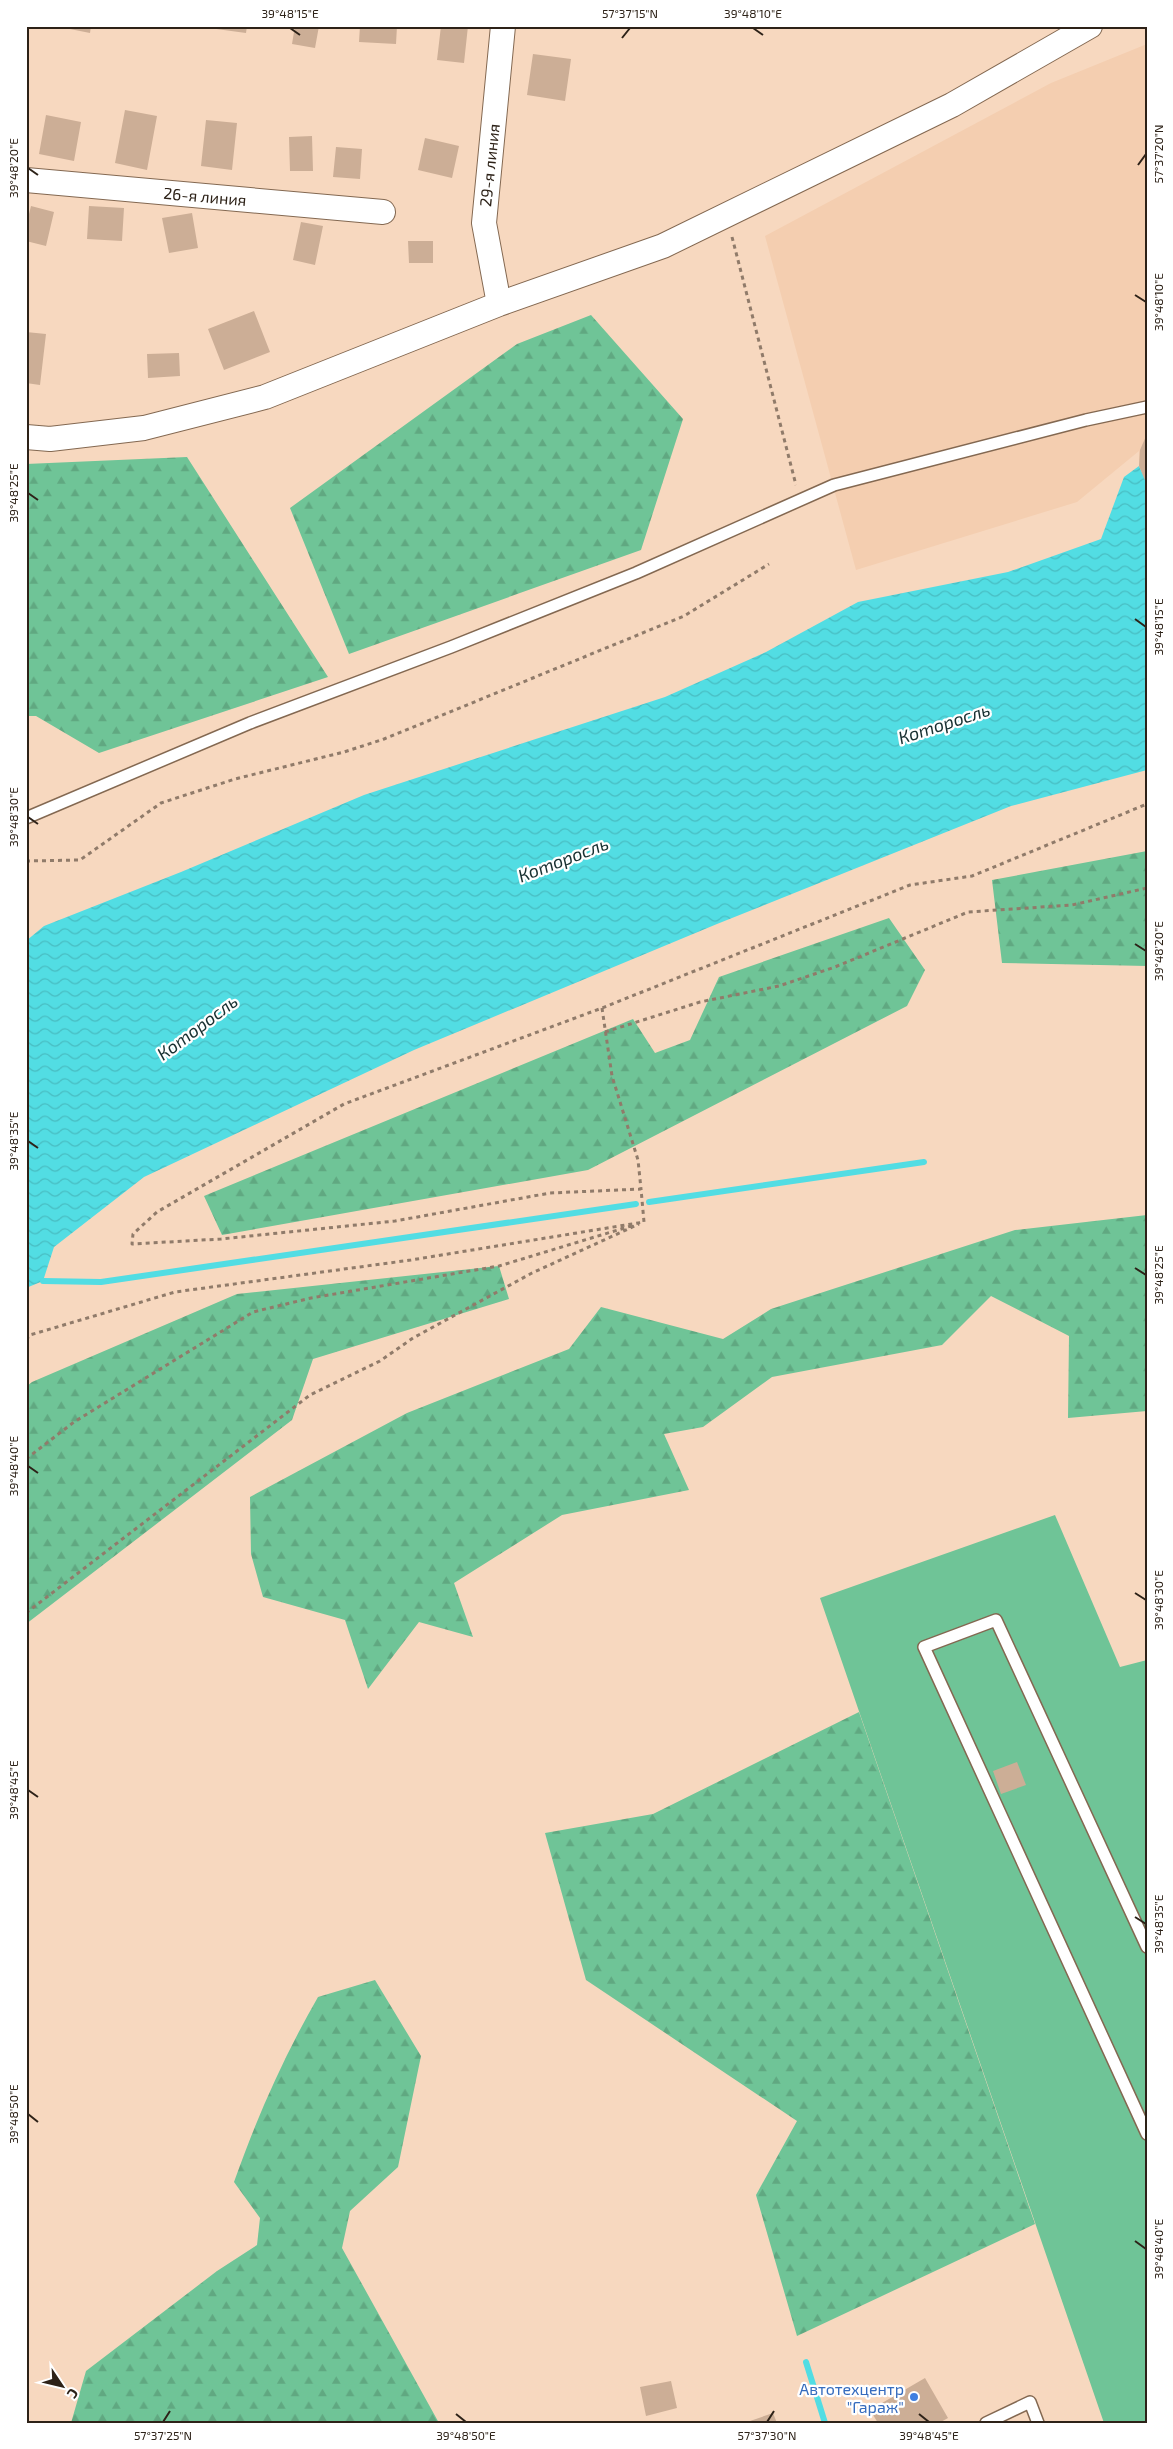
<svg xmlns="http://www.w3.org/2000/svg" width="1173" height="2449" viewBox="0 0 1173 2449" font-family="'Exo 2',sans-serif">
  <defs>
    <pattern id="forest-firs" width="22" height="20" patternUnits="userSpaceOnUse" patternTransform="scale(1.25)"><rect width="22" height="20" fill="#6fc497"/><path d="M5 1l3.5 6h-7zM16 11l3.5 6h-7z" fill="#60a881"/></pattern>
    <pattern id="water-waves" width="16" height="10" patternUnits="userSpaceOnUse" patternTransform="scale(1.25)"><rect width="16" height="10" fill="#52dde3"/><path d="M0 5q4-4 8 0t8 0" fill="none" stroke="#48bdc2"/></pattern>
  </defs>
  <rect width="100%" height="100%" fill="#f7d8bf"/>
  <!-- built -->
  <path fill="#f4ceb0" d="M1147,44V483L1139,466V451L1077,502L856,570L765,236L1051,83Z"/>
  <!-- green -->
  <path fill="#6fc497" d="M1055,1515L1120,1667L1147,1660V2423H1104L820,1598Z"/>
  <!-- forest -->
  <path fill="url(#forest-firs)" d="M591,315L683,419L641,550L349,654L290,508L517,344Z
    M187,457L328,677L99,753L36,716H26V464Z
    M1147,851V966L1002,963L992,880Z
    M889,918L925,970L907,1006L588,1170L222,1235L204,1196L633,1019L655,1053L690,1040L719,977Z
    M1147,1215V1411L1068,1418L1069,1336L991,1296L942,1345L772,1377L703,1427L664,1434L689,1490L562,1515L454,1583L473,1637L419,1622L368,1689L345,1620L263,1597L251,1554L250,1497L407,1413L569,1349L601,1307L723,1339L771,1309L1015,1230Z
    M499,1266L509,1299L313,1359L292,1420L26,1624V1387L32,1382L237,1294Z
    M859,1712L1035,2224L797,2336L756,2195L797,2121L586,1980L545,1833L653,1814Z
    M375,1980L421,2056L398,2167L350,2211L342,2248L439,2423H71L86,2371L217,2271L257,2245L260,2218L234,2182C257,2117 284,2056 318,1997Z"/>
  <!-- water -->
  <path fill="url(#water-waves)" d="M1139,466L1147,483V770L1011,806L717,924L414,1050L144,1177L54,1247L43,1281L26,1288V941L44,926L181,872L364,795L665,697L766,652L858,602L1008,572L1101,539L1124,477Z"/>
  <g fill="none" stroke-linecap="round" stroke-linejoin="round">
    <!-- stream -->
    <path stroke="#52dde3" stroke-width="6" d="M649,1202L924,1162
      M43,1281L101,1282L636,1204
      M806,2362L825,2423"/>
  </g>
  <!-- building -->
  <path fill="#ccae96" d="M55,26H91L90,33Z
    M209,26H247L246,33L209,28Z
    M295,26H319L315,48L292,44Z
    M360,26H397L396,44L359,42Z
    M441,26H468L464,63L437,60Z
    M533,54L571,59L565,101L527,95Z
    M125,110L157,116L147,170L115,163Z
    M46,115L81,122L74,161L39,154Z
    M206,120L237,123L232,170L201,166Z
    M312,136L313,171H290L289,137Z
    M425,138L459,146L452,178L418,170Z
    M336,147L362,149L360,179L333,177Z
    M31,206L54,212L46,246L26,241V226Z
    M89,206L124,208L122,241L87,239Z
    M192,213L198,248L169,253L162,218Z
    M301,222L323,226L315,265L293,260Z
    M408,241H433V263H409Z
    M254,311L270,352L224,370L208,329Z
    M26,332L46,334L40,385L26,383Z
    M179,353L180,376L148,378L147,354Z
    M1147,434V485L1139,466L1140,450Z
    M1017,1762L1026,1785L1001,1794L993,1771Z
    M925,2378L948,2418L939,2423H878L870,2410Z
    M671,2381L677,2408L646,2416L640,2387Z
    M773,2413L777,2423H750V2421Z"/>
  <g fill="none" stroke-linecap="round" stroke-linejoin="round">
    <defs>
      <path id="service" d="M26,818L250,723L451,647L636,573L834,485L1086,420L1147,407
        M1147,1947L996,1620L924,1647L1147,2134
        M986,2423L1030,2402L1038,2423"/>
      <path id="minor" d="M26,180L383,212
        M499,304L484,223L503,26
        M26,437L50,439L144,428L265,397L499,304L663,246L952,105L1090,26"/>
    </defs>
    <!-- service casing -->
    <use href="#service" stroke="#836851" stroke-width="14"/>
    <!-- minor casing -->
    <use href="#minor" stroke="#836851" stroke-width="26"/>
    <!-- path -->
    <path stroke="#907b6a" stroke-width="3" stroke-dasharray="4 4" stroke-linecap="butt" d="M732,237L796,485
      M26,861L80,860L161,803L235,779L344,752L384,739L684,616L769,564
      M602,1008L612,1076L638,1160L641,1189
      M605,1032L700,1002L779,986L835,967L968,912L1072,905L1147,888
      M26,1340L30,1335L175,1292L411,1260L644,1222L641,1189L550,1193L395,1221L221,1239L132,1244L133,1234L157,1212L344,1104L602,1008L910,885L972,876L1147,804
      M26,1459L74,1422L253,1312L311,1298L499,1266L631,1226
      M26,1613L310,1395L380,1361L413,1338L532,1273L639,1224"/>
    <!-- service -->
    <use href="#service" stroke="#fff" stroke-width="11"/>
    <!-- minor -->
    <use href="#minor" stroke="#fff" stroke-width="24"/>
  </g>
  <!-- ticks -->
  <path fill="none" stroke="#2d2218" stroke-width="2" d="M290,28L300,35M753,28L763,35M622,38L630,28M1138,165L1146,154M28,168L38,175M1135,295L1146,302M28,493L38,500M1135,619L1146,627M28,817L38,824M1135,944L1146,951M28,1141L38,1148M1135,1268L1146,1275M28,1466L38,1473M1135,1593L1146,1600M28,1790L38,1797M1135,1917L1146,1924M28,2114L38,2122M1135,2241L1146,2249M456,2414L466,2422M919,2414L929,2422M163,2422L170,2411M767,2422L774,2411"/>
  <!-- markers -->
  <circle fill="#3f7fe0" stroke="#fff" stroke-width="2" cx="914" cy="2397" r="5"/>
  <g text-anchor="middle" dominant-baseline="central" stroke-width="4.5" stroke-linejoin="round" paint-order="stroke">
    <!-- street labels -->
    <g font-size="16" fill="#2d2218" stroke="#fff">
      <text transform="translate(489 165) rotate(-84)">29-я линия</text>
      <text transform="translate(205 196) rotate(5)">26-я линия</text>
    </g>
    <!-- shop labels -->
    <g font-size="16" fill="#366cbe" stroke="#fff" text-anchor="end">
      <text x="904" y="2388">Автотехцентр<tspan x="904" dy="18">"Гараж"</tspan></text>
    </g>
    <!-- water labels -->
    <g font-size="18" font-style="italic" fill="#183031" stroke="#fff">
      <text transform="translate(944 723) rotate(-18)">Которосль</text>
      <text transform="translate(563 859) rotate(-21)">Которосль</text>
      <text transform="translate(197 1027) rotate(-37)">Которосль</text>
    </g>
  </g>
  <!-- border -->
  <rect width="1173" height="2449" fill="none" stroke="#ffffff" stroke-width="55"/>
  <!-- north arrow -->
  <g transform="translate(62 2386) rotate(125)" stroke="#ffffff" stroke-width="4" paint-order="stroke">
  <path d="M0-4L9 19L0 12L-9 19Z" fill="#2d2218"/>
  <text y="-8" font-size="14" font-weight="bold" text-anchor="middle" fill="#2d2218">С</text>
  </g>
  <rect x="28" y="28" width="1118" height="2394" fill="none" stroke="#2d2218" stroke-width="2"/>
  <g font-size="12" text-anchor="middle" fill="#2d2218">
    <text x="290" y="18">39°48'15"E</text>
    <text x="630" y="18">57°37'15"N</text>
    <text x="753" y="18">39°48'10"E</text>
    <text transform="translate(1159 154) rotate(-90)" y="4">57°37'20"N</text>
    <text transform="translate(14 168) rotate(-90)" y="4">39°48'20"E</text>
    <text transform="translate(1159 302) rotate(-90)" y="4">39°48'10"E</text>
    <text transform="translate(14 493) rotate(-90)" y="4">39°48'25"E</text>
    <text transform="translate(1159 627) rotate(-90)" y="4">39°48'15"E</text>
    <text transform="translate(14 817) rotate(-90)" y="4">39°48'30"E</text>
    <text transform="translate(1159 951) rotate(-90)" y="4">39°48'20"E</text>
    <text transform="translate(14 1141) rotate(-90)" y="4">39°48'35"E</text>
    <text transform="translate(1159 1275) rotate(-90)" y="4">39°48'25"E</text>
    <text transform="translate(14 1466) rotate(-90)" y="4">39°48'40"E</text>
    <text transform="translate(1159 1600) rotate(-90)" y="4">39°48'30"E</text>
    <text transform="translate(14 1790) rotate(-90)" y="4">39°48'45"E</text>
    <text transform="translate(1159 1924) rotate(-90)" y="4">39°48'35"E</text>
    <text transform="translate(14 2114) rotate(-90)" y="4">39°48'50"E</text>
    <text transform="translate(1159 2249) rotate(-90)" y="4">39°48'40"E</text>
    <text x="163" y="2440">57°37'25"N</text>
    <text x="466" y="2440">39°48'50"E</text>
    <text x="767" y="2440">57°37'30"N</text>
    <text x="929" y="2440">39°48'45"E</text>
  </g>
</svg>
